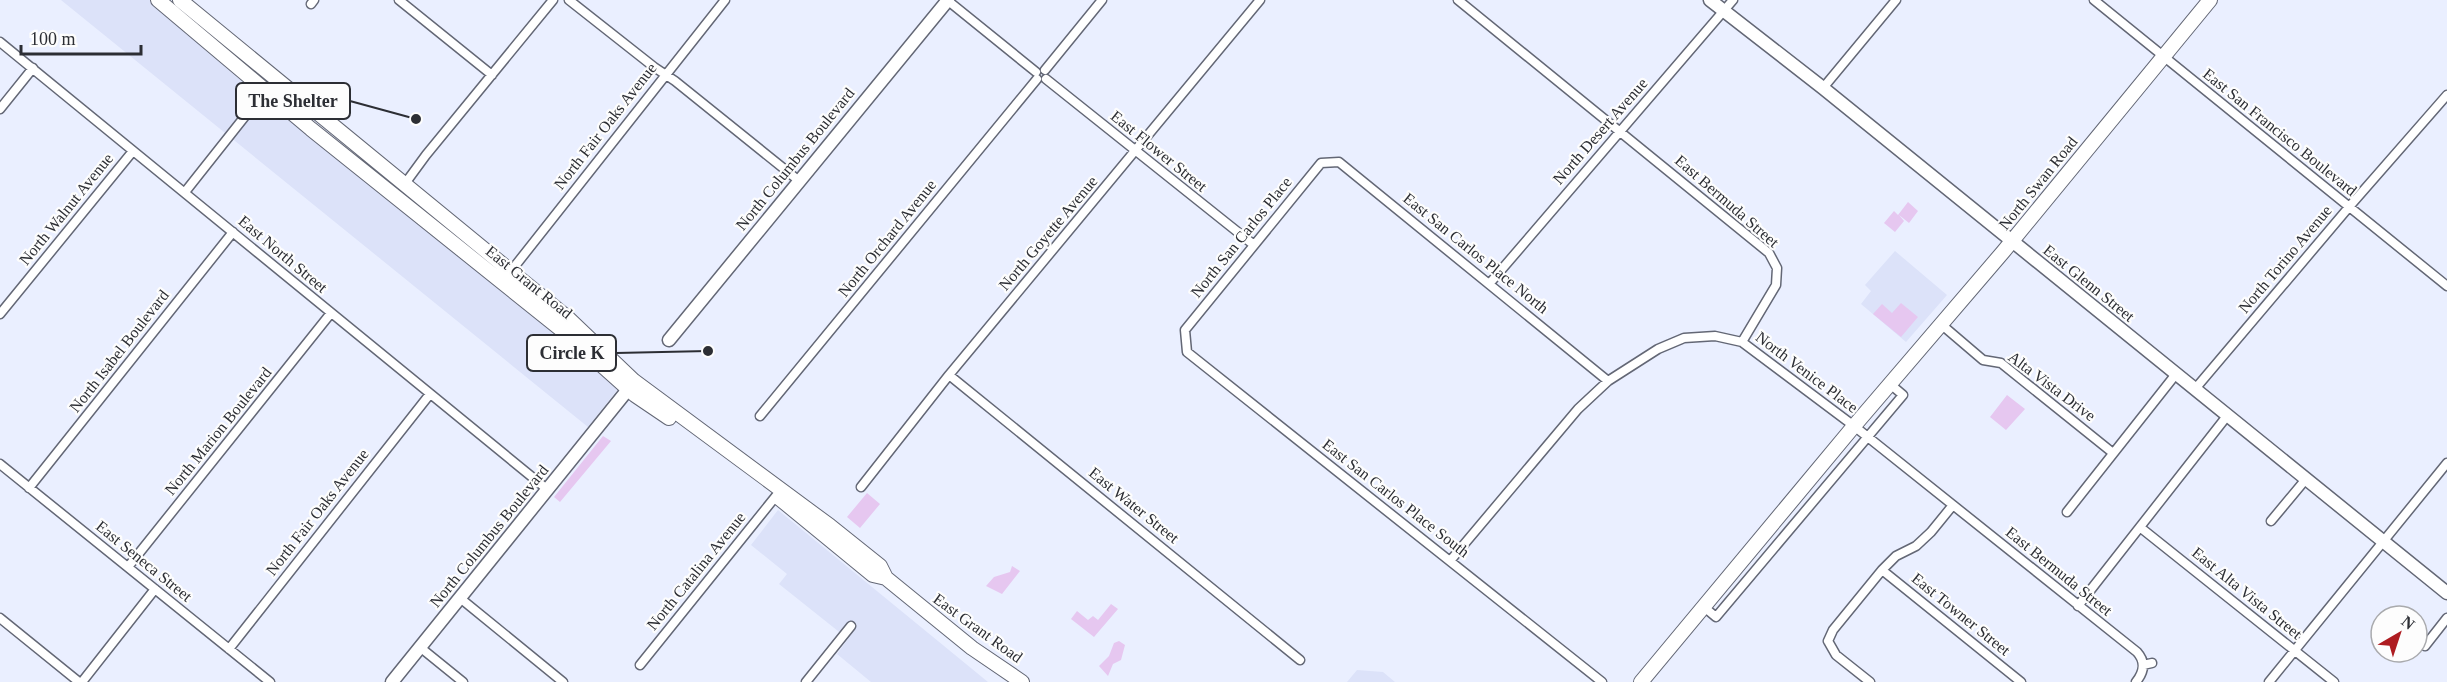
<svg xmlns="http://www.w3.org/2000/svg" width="2447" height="682" viewBox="0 0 2447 682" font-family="'Times New Roman',serif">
  <rect width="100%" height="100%" fill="#eaefff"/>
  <!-- built -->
  <path fill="#dce2f9" d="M61,0H164L398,193L621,385L588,427Z
    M1895,251L1947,295L1906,342L1861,304L1871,291L1865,285Z
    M778,510L988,682H871L837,654L848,639L779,584L787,574L751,545Z
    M1357,670L1383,672L1395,682H1347Z"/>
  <!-- green -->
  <path fill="#e6c7f0" d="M1908,202L1918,211L1909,223L1899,215L1904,221L1895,232L1884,223L1894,211L1898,215Z
    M1901,303L1918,317L1901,337L1873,314L1882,304L1892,313Z
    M2007,395L2025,409L2006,430L1990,417Z
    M603,436L611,441L560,502L554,497Z
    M867,493L880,504L860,528L847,517Z
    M1012,566L1020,571L1002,594L986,586L994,577L1010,572Z
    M1111,604L1118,609L1094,637L1071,619L1077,611L1088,620L1093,616L1098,620Z
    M1119,641L1125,645L1121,660L1113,664L1108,676L1099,666L1109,656L1114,643Z"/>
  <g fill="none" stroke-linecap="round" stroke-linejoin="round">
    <defs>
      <path id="street" d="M399,0L492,75
        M569,0L654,67L675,81L798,180
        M947,0L1036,72
        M2094,0L2447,286
        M311,4L314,0
        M0,42L548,490
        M1045,70L1102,0
        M1046,79L1254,245
        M1823,88L1896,0
        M0,109L33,68
        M404,185L426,155L553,0
        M185,192L265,91
        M511,271L725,0
        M1490,283L1733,0
        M0,314L133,151
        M1942,325L1983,360L2001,363L2113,453
        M1742,342L1854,426L2137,652C2146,662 2144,672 2136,682
        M949,375L1300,660
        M2195,389L2349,207L2447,95
        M760,416L1037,79
        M0,464L270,682
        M861,487L949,375L1260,0
        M29,488L233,232
        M2067,512L2176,374
        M2271,521L2306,479
        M2141,528L2334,682
        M1450,561L1578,409L1608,381L1658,349L1684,338L1715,336L1742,342L1776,285L1777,268L1769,253L1458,0
        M128,567L331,313
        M1882,570L2021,682
        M460,598L563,682
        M2078,606L2227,416
        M1704,607L1716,617L1903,395L1890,384
        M0,618L79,682
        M1828,641L1833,630L1882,570L1896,556L1916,546L1931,532L1953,505
        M1828,641L1836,655L1870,682
        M2425,646L2447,618
        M421,648L463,682
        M229,649L430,394
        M640,665L776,496
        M2143,665L2152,663
        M82,682L155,589
        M806,682L851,626
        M1602,682L1187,352L1185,330L1321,163L1339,162L1608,381
        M2269,682L2447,463"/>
      <path id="secondary" d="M1710,0L1823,88L2447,593
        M669,340L948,0
        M392,682L634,382"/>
      <path id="primary" d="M158,0L311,129L568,335L635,395L669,418
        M180,0L569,319L634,381L830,526L880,566L886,578L972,648L1022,682
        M779,498L873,575L886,578
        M1641,682L1854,426L2003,252L2210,0"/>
    </defs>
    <!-- street casing -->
    <use href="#street" stroke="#636775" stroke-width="11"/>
    <!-- secondary casing -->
    <use href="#secondary" stroke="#636775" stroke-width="15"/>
    <!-- primary casing -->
    <use href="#primary" stroke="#636775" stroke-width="16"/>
    <!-- street -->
    <use href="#street" stroke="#fff" stroke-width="8"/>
    <!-- secondary -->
    <use href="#secondary" stroke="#fff" stroke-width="12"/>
    <!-- primary -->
    <use href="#primary" stroke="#fff" stroke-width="14"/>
  </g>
  <g text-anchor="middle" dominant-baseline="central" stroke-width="4.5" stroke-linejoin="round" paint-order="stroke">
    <!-- street labels -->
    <g font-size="16" fill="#2c2e34" stroke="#fdfdfd">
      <text transform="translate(605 126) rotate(-52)">North Fair Oaks Avenue</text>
      <text transform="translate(1600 131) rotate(-49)">North Desert Avenue</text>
      <text transform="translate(2280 132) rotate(39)">East San Francisco Boulevard</text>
      <text transform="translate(1159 151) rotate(39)">East Flower Street</text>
      <text transform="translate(795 159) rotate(-51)">North Columbus Boulevard</text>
      <text transform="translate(2038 183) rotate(-51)">North Swan Road</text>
      <text transform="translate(1727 201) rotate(41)">East Bermuda Street</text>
      <text transform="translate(66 209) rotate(-51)">North Walnut Avenue</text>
      <text transform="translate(1048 233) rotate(-50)">North Goyette Avenue</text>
      <text transform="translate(1241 237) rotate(-51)">North San Carlos Place</text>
      <text transform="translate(887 238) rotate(-51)">North Orchard Avenue</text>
      <text transform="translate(1476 253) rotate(39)">East San Carlos Place North</text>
      <text transform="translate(283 254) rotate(40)">East North Street</text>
      <text transform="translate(2285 259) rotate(-50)">North Torino Avenue</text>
      <text transform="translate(529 282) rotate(39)">East Grant Road</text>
      <text transform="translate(2089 283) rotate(39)">East Glenn Street</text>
      <text transform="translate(119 351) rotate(-52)">North Isabel Boulevard</text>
      <text transform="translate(1807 372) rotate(37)">North Venice Place</text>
      <text transform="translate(2052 386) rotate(37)">Alta Vista Drive</text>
      <text transform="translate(218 431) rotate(-51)">North Marion Boulevard</text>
      <text transform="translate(1396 498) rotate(38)">East San Carlos Place South</text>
      <text transform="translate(1134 505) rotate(39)">East Water Street</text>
      <text transform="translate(317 512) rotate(-52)">North Fair Oaks Avenue</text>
      <text transform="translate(489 536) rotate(-51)">North Columbus Boulevard</text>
      <text transform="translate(144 561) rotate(39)">East Seneca Street</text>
      <text transform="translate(696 571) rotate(-51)">North Catalina Avenue</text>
      <text transform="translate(2059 571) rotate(39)">East Bermuda Street</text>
      <text transform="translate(2247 593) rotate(39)">East Alta Vista Street</text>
      <text transform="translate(1961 614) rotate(39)">East Towner Street</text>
      <text transform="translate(978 628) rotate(36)">East Grant Road</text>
    </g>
  </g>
  <!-- callouts -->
  <path fill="none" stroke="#2c2e34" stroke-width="2" d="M416 119L350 101M708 351L616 353"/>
  <g fill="#2c2e34" stroke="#fdfdfd" stroke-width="2">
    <circle cx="416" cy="119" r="6"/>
    <circle cx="708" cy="351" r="6"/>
  </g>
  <g fill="#fdfdfd" stroke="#2c2e34" stroke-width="2">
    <rect x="236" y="83" width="114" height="36" rx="6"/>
    <rect x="527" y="335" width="89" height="36" rx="6"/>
  </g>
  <g font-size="18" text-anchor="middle" font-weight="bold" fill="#2c2e34">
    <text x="293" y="107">The Shelter</text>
    <text x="572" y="359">Circle K</text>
  </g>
  <!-- north arrow -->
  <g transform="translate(2399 634) rotate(39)"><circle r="28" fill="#fdfdfd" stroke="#a9aaad" stroke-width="1.5"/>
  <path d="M0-4.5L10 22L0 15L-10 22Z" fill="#ae1c21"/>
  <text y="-9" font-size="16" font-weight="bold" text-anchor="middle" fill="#2c2e34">N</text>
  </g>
  <!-- scale -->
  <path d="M21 45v9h120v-9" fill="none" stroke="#2c2e34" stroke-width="3"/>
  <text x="30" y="45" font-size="18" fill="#2c2e34" stroke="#fdfdfd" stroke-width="4.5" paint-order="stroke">100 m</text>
</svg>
